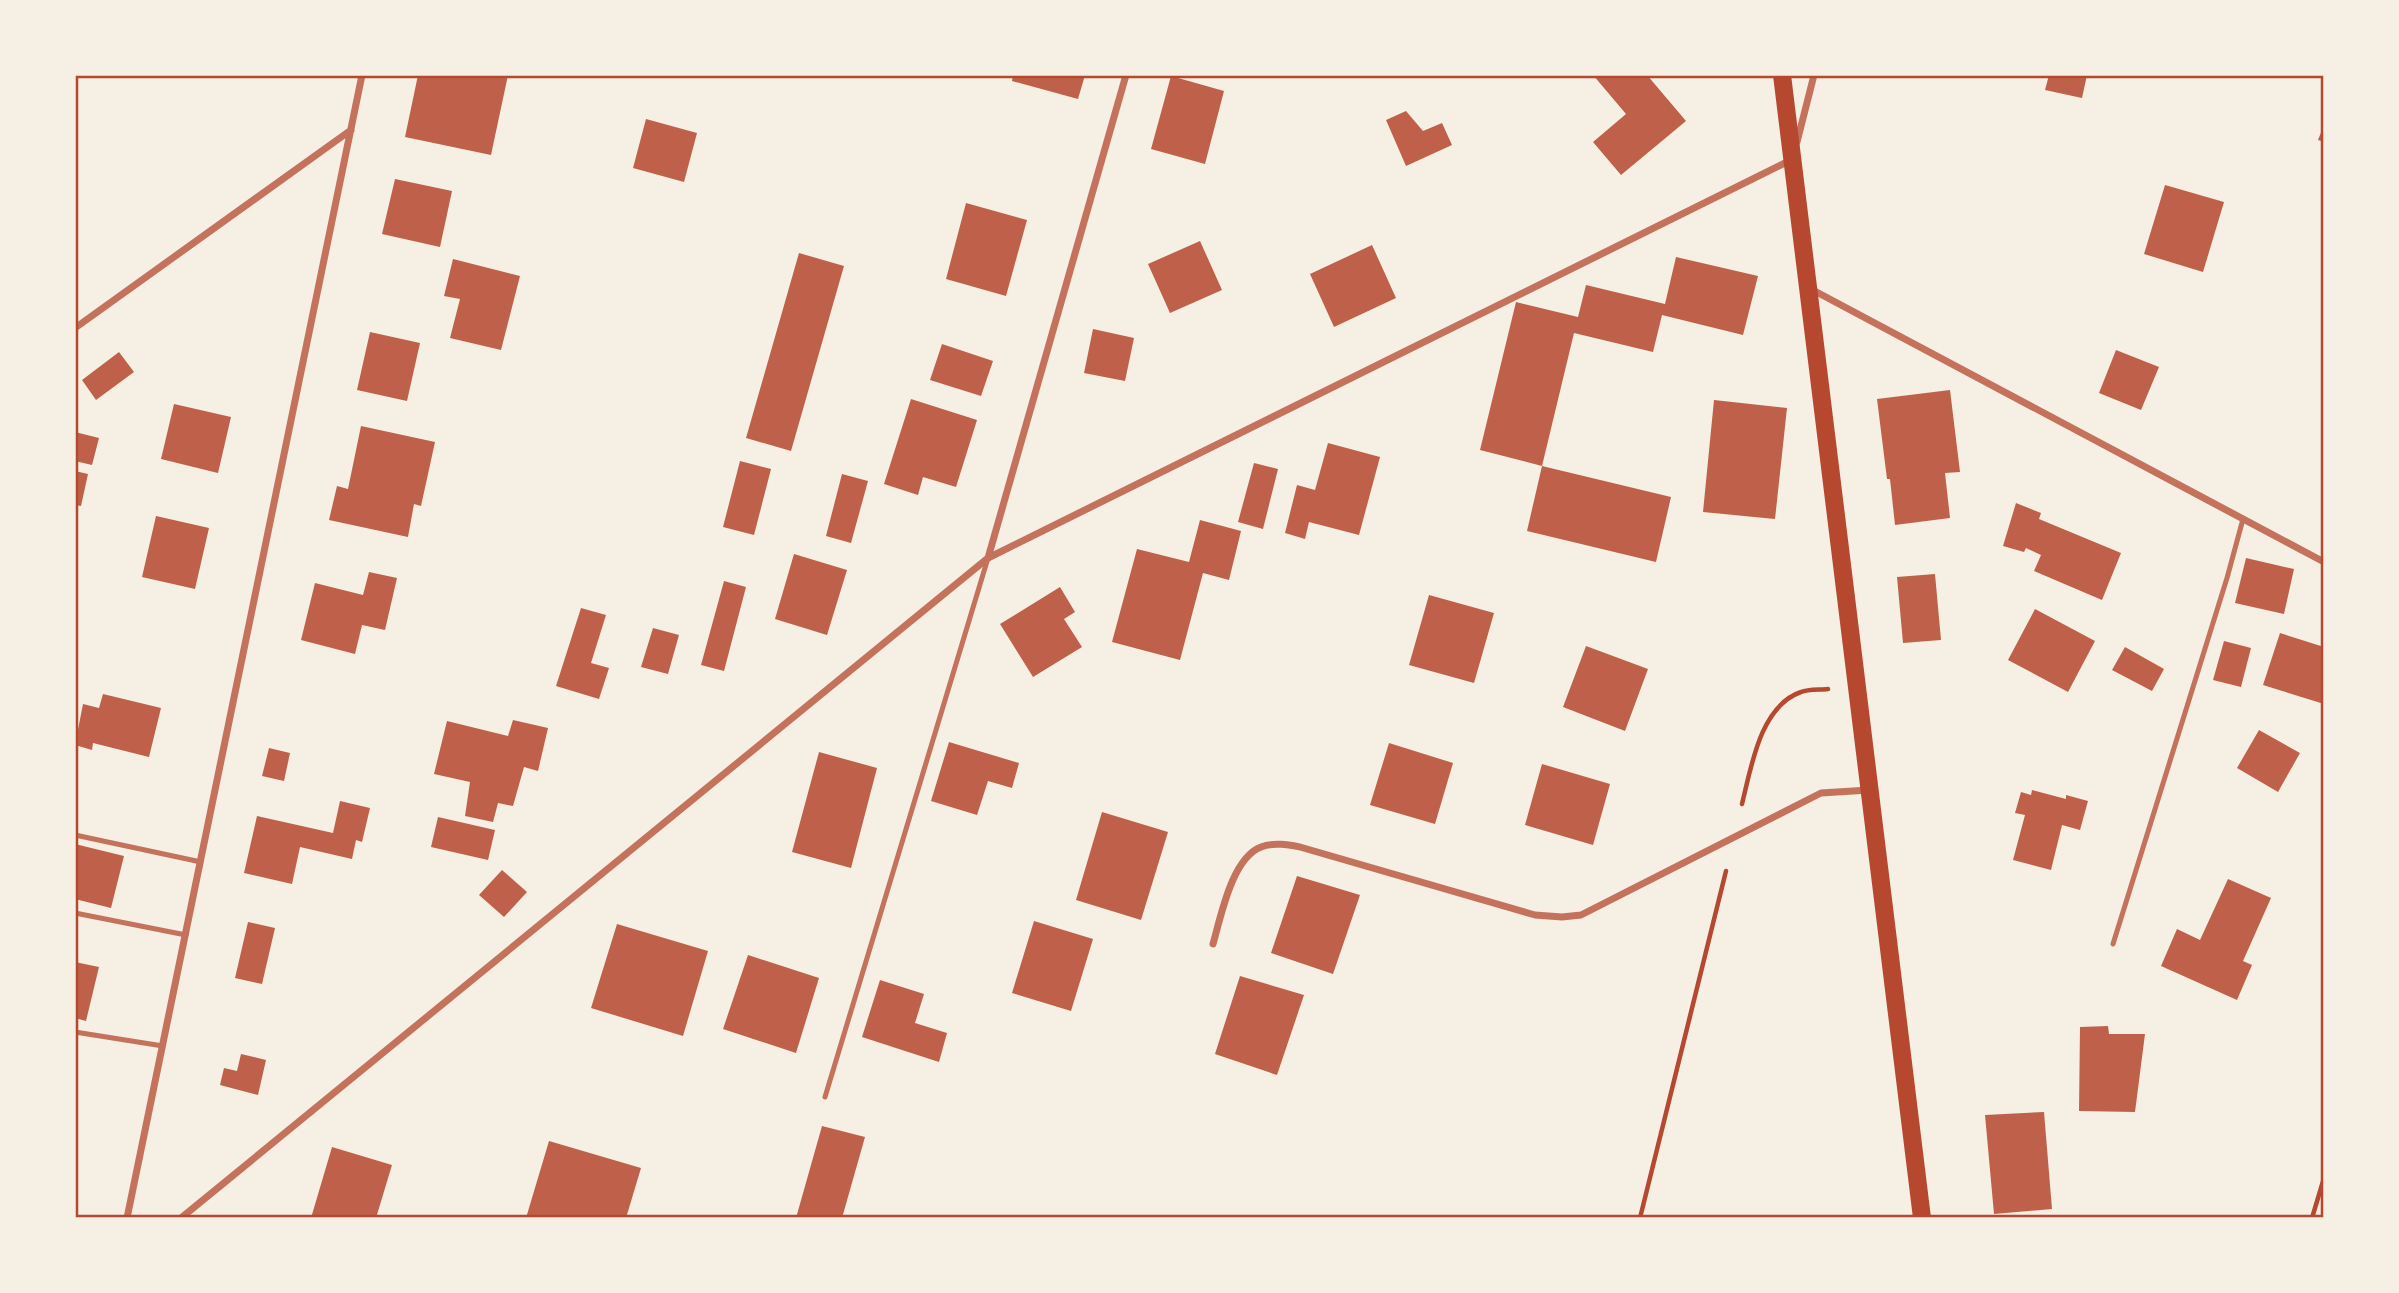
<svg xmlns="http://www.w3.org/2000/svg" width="2399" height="1293" viewBox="0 0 2399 1293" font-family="Commissioner,sans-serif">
  <rect width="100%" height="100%" fill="#f6efe4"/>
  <!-- building -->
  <path fill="#bf614a" d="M418,75H508L491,155L405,137Z
    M1013,75H1085L1078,99L1012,81Z
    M1593,75H1647L1686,121L1621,175L1593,142L1626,114Z
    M2049,75H2087L2082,98L2045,90Z
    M1171,76L1224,91L1205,164L1151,149Z
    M1406,111L1423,131L1442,123L1452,145L1406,166L1386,120Z
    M646,119L697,133L684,182L633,168Z
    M2324,125V142L2318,140Z
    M395,179L452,191L440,247L382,234Z
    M2165,185L2224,202L2203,272L2144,254Z
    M966,203L1027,220L1006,296L946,279Z
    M1200,241L1222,290L1170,313L1148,264Z
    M1372,245L1396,298L1334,327L1310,274Z
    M799,253L844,266L791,451L746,438Z
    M1676,257L1758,276L1743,335L1662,315L1653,352L1574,333L1542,466L1671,497L1656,562L1527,531L1542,466L1480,450L1516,302L1578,317L1586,285L1665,304Z
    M453,259L520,276L501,350L450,338L460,299L444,296Z
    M1093,329L1134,338L1125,381L1084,373Z
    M370,332L420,343L407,401L357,390Z
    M942,344L993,361L981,396L930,380Z
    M2116,350L2159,367L2141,410L2099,393Z
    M119,352L134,372L96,400L82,380Z
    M1950,390L1960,472L1945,473L1950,518L1895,525L1890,479H1887L1877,399Z
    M911,399L977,420L956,487L923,477L918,495L884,484Z
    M1714,400L1787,408L1775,519L1703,512Z
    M174,404L231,417L218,473L161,459Z
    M361,426L435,442L421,506L414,504L408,537L329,520L337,486L348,489Z
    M75,432L99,438L92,465L75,461Z
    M1328,443L1380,457L1359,535L1309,522L1305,539L1285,533L1297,485L1315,490Z
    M740,461L771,469L754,535L723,527Z
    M1254,463L1278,469L1263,529L1238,522Z
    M75,471L88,474L81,506L75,505Z
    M842,474L868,481L851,543L826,536Z
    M2016,503L2041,513L2039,519L2121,553L2102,600L2034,571L2041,555L2026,548L2024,552L2003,546Z
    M156,516L209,528L195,589L142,577Z
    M1200,520L1241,531L1229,580L1203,573L1180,660L1112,642L1137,549L1189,562Z
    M794,554L847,570L827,635L775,619Z
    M2246,558L2294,569L2284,614L2235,603Z
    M369,572L397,578L385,630L362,625L355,654L301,640L315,583L363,595Z
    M1935,574L1941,640L1903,643L1897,577Z
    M724,581L746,587L724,671L701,665Z
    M1060,587L1075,612L1064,619L1082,647L1033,677L1000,624Z
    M1429,595L1494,613L1474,683L1409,665Z
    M581,608L606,615L591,663L609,668L599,699L556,686Z
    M2035,609L2095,641L2068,692L2008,660Z
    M653,628L679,635L668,674L641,667Z
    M2280,633L2324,647V704L2263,685Z
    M2224,641L2251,648L2241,687L2213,680Z
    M1586,646L1648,669L1625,731L1563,707Z
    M2125,647L2164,669L2152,691L2112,670Z
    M103,694L161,708L149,757L93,743L92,750L75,745L83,704L99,708Z
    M513,720L548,728L538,771L524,767L513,806L498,803L493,822L465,816L470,782L434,774L447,721L508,736Z
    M2259,730L2300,753L2278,792L2237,768Z
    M949,742L1019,763L1012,788L988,781L977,815L931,801Z
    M1389,743L1453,763L1435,824L1370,805Z
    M269,748L290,753L284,781L262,776Z
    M819,752L877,768L851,868L792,852Z
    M1542,764L1610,784L1593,845L1525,825Z
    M2032,790L2066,799V795L2088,801L2080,830L2062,825L2051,870L2013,860L2025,815L2015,813L2021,792L2031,795Z
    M340,801L370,808L362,842L356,840L352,859L300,847L292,884L244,873L257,816L333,833Z
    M1102,812L1168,832L1141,920L1076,900Z
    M438,817L495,830L488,860L431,847Z
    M75,844L124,856L111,908L75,899Z
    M502,870L527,892L504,917L479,895Z
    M1297,876L1360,895L1333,974L1271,953Z
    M2228,879L2271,898L2243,961L2252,965L2237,1000L2161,966L2177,929L2200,940Z
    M1034,921L1093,939L1071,1011L1012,993Z
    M248,922L275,928L262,984L235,978Z
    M617,924L708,951L683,1036L591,1008Z
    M748,955L819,978L796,1053L723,1029Z
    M75,962L99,967L86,1021L75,1018Z
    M1240,976L1304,995L1277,1075L1215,1054Z
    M880,980L924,994L915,1023L947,1033L939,1062L862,1037Z
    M2108,1026L2109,1034H2145L2135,1112L2079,1111L2080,1027Z
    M241,1054L266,1060L258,1095L220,1085L224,1068L237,1071Z
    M2044,1112L2052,1209L1994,1214L1985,1115Z
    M822,1126L865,1137L842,1218H796Z
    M549,1141L641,1168L626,1218H526Z
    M332,1147L392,1165L376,1218H311Z"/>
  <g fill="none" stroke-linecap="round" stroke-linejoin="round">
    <!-- path -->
    <path stroke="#b5482f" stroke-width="4.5" d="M1742,804C1751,768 1760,706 1801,692C1808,689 1820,690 1828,689
      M1640,1218L1726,871
      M2312,1218L2324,1178"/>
    <!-- service -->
    <path stroke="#c5725c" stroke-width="5" d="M75,835L201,862
      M75,913L186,935
      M2113,944L2227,578L2243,519
      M75,1032L163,1046
      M825,1097L988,558"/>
    <!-- minor -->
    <path stroke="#c5725c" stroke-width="7" d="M1797,142L1814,75
      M1809,288L2324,562
      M75,328L351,130
      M988,558L1126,75
      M1213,944C1221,916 1232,858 1261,847C1273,842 1289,845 1300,847L1535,915L1562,917L1581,915L1821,793L1869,790
      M127,1218L362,75
      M181,1218L988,558L1791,160"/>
    <!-- primary -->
    <path stroke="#b5482f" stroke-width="18" d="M1782,75L1922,1218"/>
  </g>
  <!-- border -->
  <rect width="2399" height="1293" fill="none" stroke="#f6efe4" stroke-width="154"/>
  <rect x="77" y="77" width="2245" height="1139" fill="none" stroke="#b5482f" stroke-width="2.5"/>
</svg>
